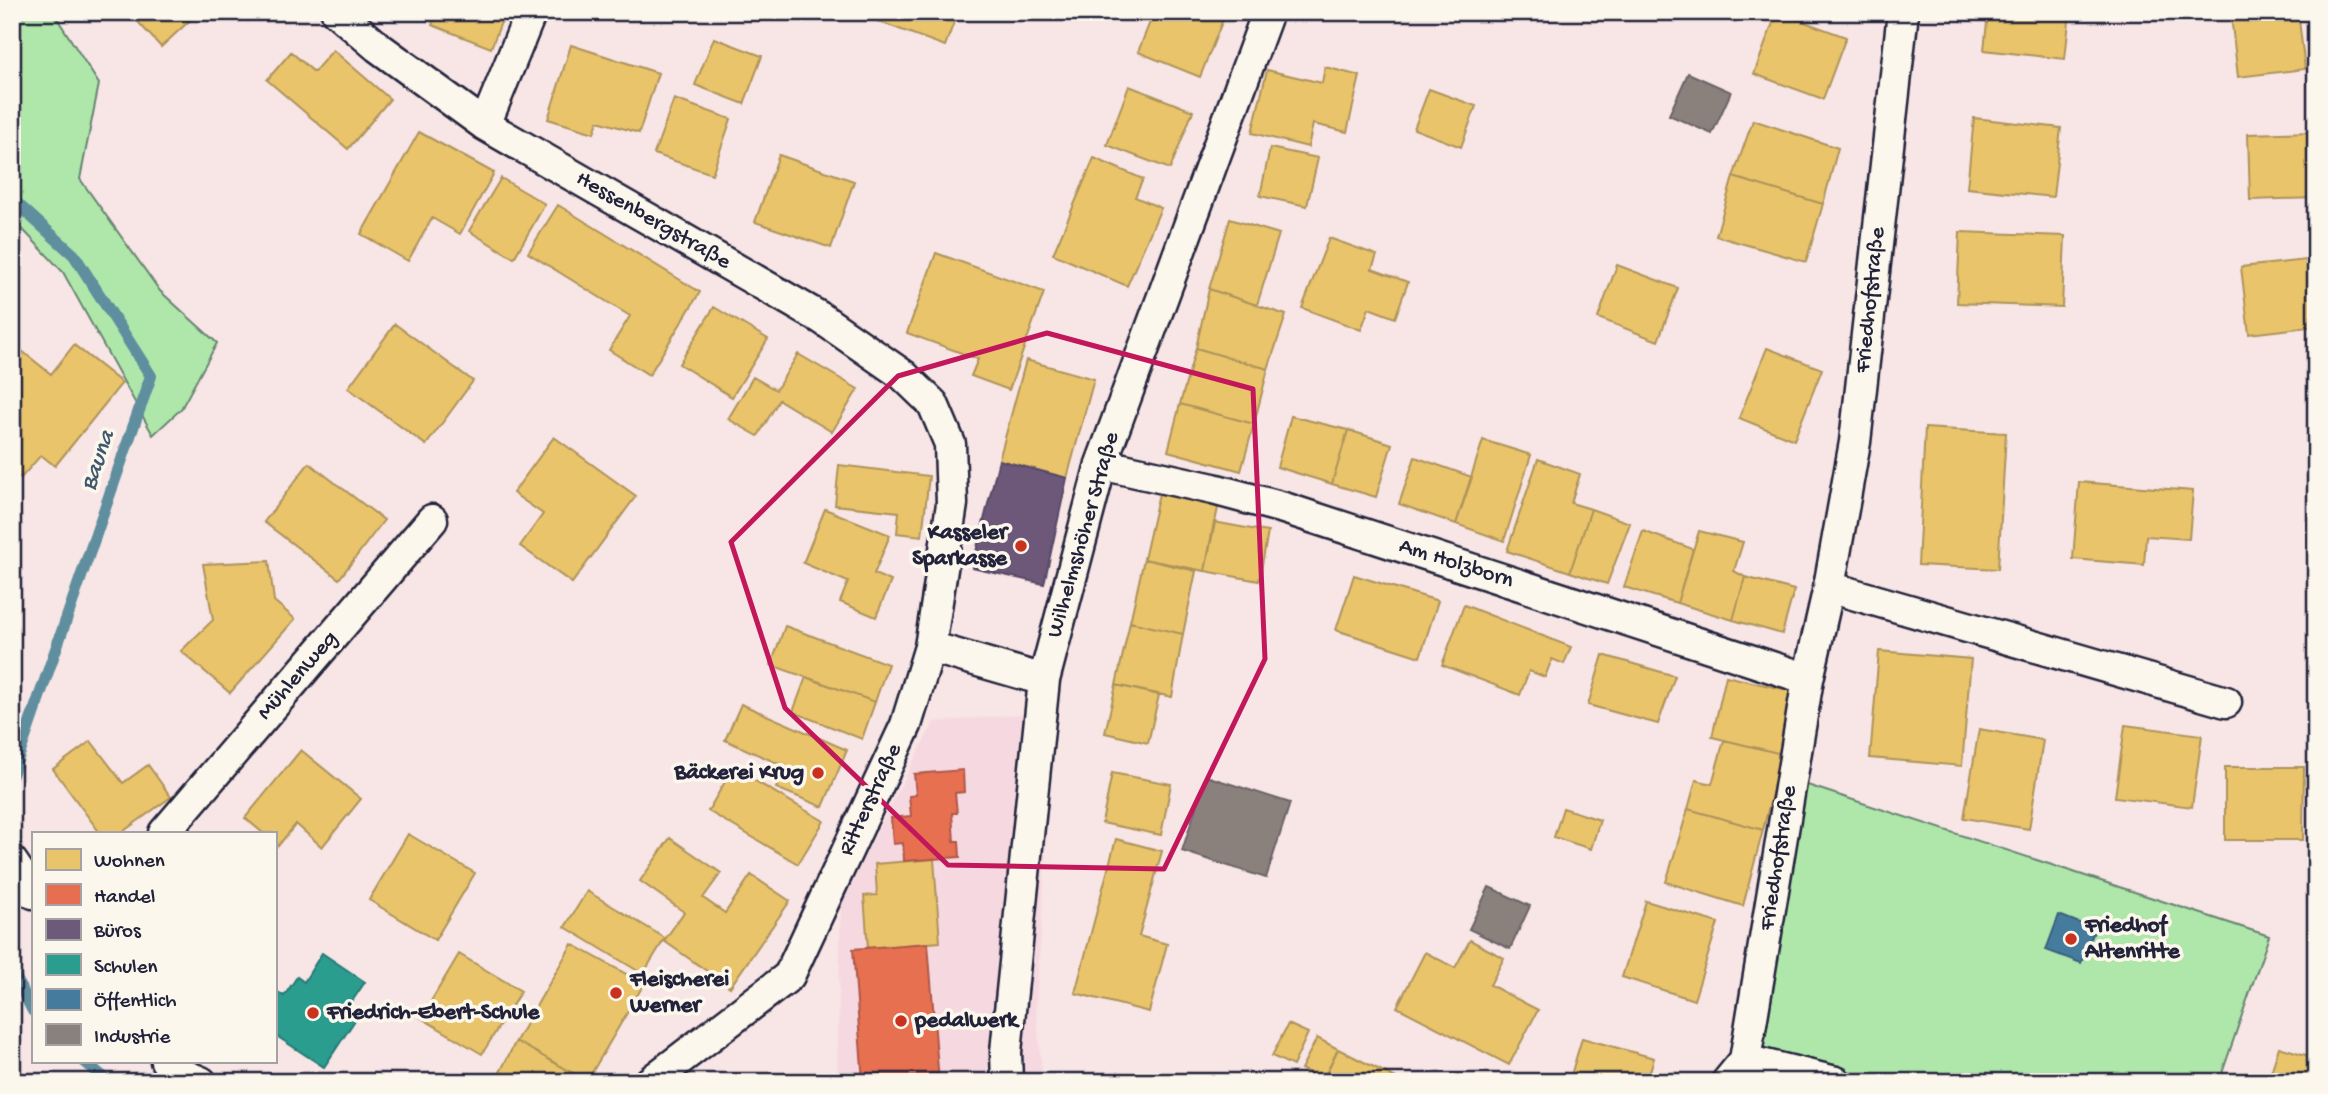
<svg xmlns="http://www.w3.org/2000/svg" width="2328" height="1094" viewBox="0 0 2328 1094" font-family="'Gochi Hand',sans-serif">
  <rect width="100%" height="100%" fill="#f8e5e5"/>
  <filter id="ink" filterUnits="userSpaceOnUse"><feTurbulence type="fractalNoise" baseFrequency=".0143" numOctaves="2"/><feDisplacementMap in="SourceGraphic" scale="14" xChannelSelector="R" yChannelSelector="G"/><feConvolveMatrix kernelMatrix="1 2 1 2 8 2 1 2 1" color-interpolation-filters="sRGB"/></filter>
  <g filter="url(#ink)">
    <!-- built -->
    <path fill="#f6d9e0" d="M1025,714L1054,721L1036,1009L1043,1082H837L841,901L934,722Z"/>
    <!-- green -->
    <path fill="#afe7aa" stroke="#688472" stroke-width="2" d="M12,12H53L99,84L80,179L160,291L217,343L181,409L153,435L63,272L12,218Z
      M1792,780L2269,936L2219,1082H1836L1745,1060Z"/>
    <!-- homes -->
    <path fill="#e9c46a" stroke="#ad935c" stroke-width="2" d="M129,12H199L161,47Z
      M437,12H505L491,48L432,25Z
      M853,12H958L945,46Z
      M1154,12H1226L1200,77L1138,52Z
      M1777,12L1846,37L1823,99L1754,74Z
      M1988,12H2070L2065,59L1984,50Z
      M2258,12H2298L2305,69L2238,77L2231,16Z
      M714,38L762,56L744,104L695,85Z
      M571,45L658,73L639,133L598,121L594,133L548,119Z
      M333,50L390,99L348,149L267,80L291,52L314,72Z
      M1325,67L1360,76L1347,132L1313,124L1308,147L1252,133L1267,70L1322,83Z
      M1129,86L1193,111L1170,169L1107,145Z
      M1429,89L1476,106L1461,147L1414,129Z
      M674,99L731,119L712,174L654,154Z
      M1974,118L2061,128L2053,197L1967,188Z
      M1753,120L1838,148L1823,204L1733,177Z
      M419,132L494,173L460,234L432,218L408,261L361,234Z
      M2314,132L2316,198L2250,200L2248,134Z
      M1270,148L1318,158L1307,206L1260,196Z
      M779,155L854,181L831,248L755,222Z
      M1094,158L1143,179L1135,197L1161,208L1127,286L1053,254Z
      M1733,177L1823,204L1806,262L1716,236Z
      M501,178L545,204L514,258L469,231Z
      M558,205L700,292L649,375L609,350L630,316L528,253Z
      M1230,219L1279,234L1257,305L1209,289Z
      M1960,232L2065,236L2062,307L1957,303Z
      M1329,238L1377,255L1372,269L1408,282L1395,318L1369,308L1361,330L1302,308Z
      M936,253L1044,292L1009,390L971,376L978,359L907,333Z
      M2316,259V326L2249,334L2241,267Z
      M1617,265L1678,288L1658,341L1598,318Z
      M1209,289L1286,315L1268,369L1196,348Z
      M714,307L768,339L732,397L679,364Z
      M395,324L473,381L426,445L348,388Z
      M12,343L51,374L74,345L122,383L55,466L41,455L21,478L12,471Z
      M1196,348L1268,369L1254,424L1180,404Z
      M1767,348L1822,369L1794,440L1739,418Z
      M798,354L858,389L832,432L779,400L758,436L728,419L753,377L776,390Z
      M1026,360L1094,379L1067,478L999,460Z
      M1180,404L1254,424L1241,471L1168,451Z
      M1291,416L1348,430L1332,484L1277,467Z
      M1925,428L2006,433L1998,569L1918,565Z
      M1348,430L1392,444L1376,497L1332,484Z
      M554,437L636,496L572,583L520,546L543,514L513,493Z
      M2306,438H2316V487H2308Z
      M1483,440L1531,455L1504,541L1456,524Z
      M1415,457L1472,477L1456,524L1399,504Z
      M1538,459L1580,474L1571,503L1591,509L1570,572L1507,551Z
      M309,463L384,520L339,579L264,522Z
      M839,465L929,476L922,536L897,533L899,512L835,505Z
      M2079,482L2193,491L2189,539L2146,536L2144,565L2073,559Z
      M1160,489L1219,503L1205,571L1144,559Z
      M825,509L890,535L874,574L891,581L876,617L840,602L848,582L803,563Z
      M1591,509L1630,523L1607,584L1570,572Z
      M1214,522L1268,532L1259,581L1205,571Z
      M1643,531L1693,549L1677,603L1624,587Z
      M1699,531L1743,542L1734,571L1745,577L1733,620L1677,603Z
      M1144,559L1196,571L1183,634L1130,622Z
      M269,561L274,601L295,619L230,693L181,651L213,620L203,564Z
      M1354,575L1438,601L1420,657L1336,630Z
      M1745,577L1794,590L1782,634L1733,620Z
      M1464,605L1571,647L1564,664L1552,659L1545,677L1529,671L1520,695L1442,665Z
      M1130,622L1183,634L1172,697L1116,685Z
      M785,626L888,664L875,702L771,665Z
      M1879,651L1971,659L1962,766L1870,758Z
      M1603,655L1675,676L1658,724L1588,705Z
      M1726,676L1796,692L1782,754L1712,737Z
      M806,677L875,702L862,739L793,712Z
      M1116,685L1159,695L1148,743L1105,733Z
      M741,704L847,750L823,807L776,788L786,767L725,740Z
      M2125,725L2202,735L2192,807L2115,797Z
      M1979,729L2043,740L2029,829L1964,818Z
      M1724,740L1782,754L1763,830L1688,809L1696,780L1712,784Z
      M91,741L123,783L148,765L171,797L121,833H100L53,769Z
      M301,750L361,799L322,847L296,824L278,846L275,843V833H263L245,818Z
      M2225,767H2304L2303,840H2225Z
      M733,768L824,821L798,864L708,811Z
      M1112,773L1171,784L1161,835L1102,823Z
      M1563,808L1600,820L1591,849L1554,837Z
      M1688,809L1763,830L1743,906L1666,882Z
      M408,834L475,873L435,940L369,900Z
      M670,838L721,873L703,898L725,913L751,875L790,901L730,987L664,941L684,912L640,881Z
      M1116,839L1162,851L1139,936L1167,944L1149,1012L1075,993Z
      M934,859L940,942L868,948L864,896L877,895L875,864Z
      M587,891L665,938L643,974L565,927Z
      M1646,901L1718,923L1694,1000L1622,977Z
      M1470,940L1504,958L1490,985L1538,1010L1509,1065L1397,1007L1425,952L1455,968Z
      M572,944L644,984L587,1081L516,1041Z
      M459,954L521,991L482,1054L421,1018Z
      M1288,1024L1308,1033L1293,1066L1272,1056Z
      M1317,1038L1338,1049L1323,1080L1301,1069Z
      M1582,1038L1654,1058L1647,1082H1569Z
      M516,1041L587,1081L495,1082Z
      M2279,1047L2316,1058V1082H2268Z
      M1338,1049L1396,1078L1394,1082H1322Z
      M1118,1072L1132,1082H1111Z"/>
    <!-- shops -->
    <path fill="#e76f51" stroke="#ac584a" stroke-width="2" d="M963,770L964,792L955,793L957,813H952L954,841H959L960,857L904,861L903,843L893,844L891,818L911,816L909,796L916,795L914,774Z
      M928,943L939,1082H863L853,949Z"/>
    <!-- offices -->
    <path fill="#6d597a" stroke="#564867" stroke-width="2" d="M999,460L1067,478L1044,584L972,568Z"/>
    <!-- schools -->
    <path fill="#2a9d8f" stroke="#287876" stroke-width="2" d="M322,953L365,982L346,1010L357,1017L324,1067L275,1035V990L284,996L297,977L304,982Z"/>
    <!-- public -->
    <path fill="#457b9d" stroke="#3a6080" stroke-width="2" d="M2059,915L2095,929L2081,963L2046,950Z"/>
    <!-- industry -->
    <path fill="#8a817c" stroke="#6b6468" stroke-width="2" d="M1688,73L1731,92L1712,134L1669,115Z
      M1206,776L1290,803L1266,878L1182,851Z
      M1489,887L1530,906L1510,949L1469,929Z"/>
    <g fill="none" stroke-linecap="round" stroke-linejoin="round">
      <!-- stream -->
      <path stroke="#5e8f9f" stroke-width="12" d="M12,86L14,93L12,174
        M12,199L74,255L151,376L12,775
        M12,971L33,1011
        M84,1061L109,1082"/>
      <defs>
        <path id="street" d="M337,12L378,47L485,125L821,318L903,375L933,404L950,444L952,504L930,647L906,725L789,976L650,1082
          M485,125L531,12
          M1101,464L1213,489L1284,508L1808,679
          M1829,587L2226,702
          M930,647L1044,680
          M164,833L432,520
          M12,862L33,893
          M1745,1060L1836,1082
          M166,1061L175,1071L201,1082
          M1007,1082L1006,1052L1010,1011L1044,680L1101,464L1268,12
          M1727,1082L1745,1060L1808,679L1829,587L1855,442L1903,12"/>
      </defs>
      <!-- street casing -->
      <use href="#street" stroke="#22223b" stroke-width="35"/>
      <!-- street -->
      <use href="#street" stroke="#fbf7ec" stroke-width="30"/>
    </g>
  </g>
  <!-- marked area -->
  <path fill="none" stroke="#c2185b" stroke-width="5" stroke-linejoin="round" d="M1047,333L1253,389L1265,659L1164,869L948,865L785,708L731,542L898,376Z"/>
  <!-- markers -->
  <g fill="#c8321e" stroke="#fbf7ec" stroke-width="2.5">
    <circle cx="1021" cy="546" r="7"/>
    <circle cx="818" cy="773" r="7"/>
    <circle cx="2071" cy="939" r="7"/>
    <circle cx="616" cy="993" r="7"/>
    <circle cx="313" cy="1013" r="7"/>
    <circle cx="901" cy="1021" r="7"/>
  </g>
  <g text-anchor="middle" dominant-baseline="central" stroke-width="7" stroke-linejoin="round" paint-order="stroke">
    <!-- street labels -->
    <g font-size="23" fill="#22223b" stroke="#fbf7ec">
      <text transform="translate(653 221) rotate(30)">Hessenbergstraße</text>
      <text transform="translate(1871 300) rotate(-84)">Friedhofstraße</text>
      <text transform="translate(1084 535) rotate(-74)">Wilhelmshöher Straße</text>
      <text transform="translate(1456 564) rotate(18)">Am Holzborn</text>
      <text transform="translate(298 676) rotate(-49)">Mühlenweg</text>
      <text transform="translate(871 800) rotate(-65)">Ritterstraße</text>
      <text transform="translate(1779 858) rotate(-81)">Friedhofstraße</text>
    </g>
    <!-- poi labels -->
    <g font-size="23" font-weight="bold" fill="#22223b" stroke="#fbf7ec" text-anchor="start">
      <text x="1007" y="533" text-anchor="end">Kasseler<tspan x="1007" dy="26">Sparkasse</tspan></text>
      <text x="804" y="773" text-anchor="end">Bäckerei Krug</text>
      <text x="2085" y="926">Friedhof<tspan x="2085" dy="26">Altenritte</tspan></text>
      <text x="630" y="980">Fleischerei<tspan x="630" dy="26">Werner</tspan></text>
      <text x="327" y="1013">Friedrich-Ebert-Schule</text>
      <text x="915" y="1021">pedalwerk</text>
    </g>
    <!-- water labels -->
    <g font-size="24" font-style="italic" fill="#40586d" stroke="#fbf7ec">
      <text transform="translate(99 461) rotate(-71)">Bauna</text>
    </g>
  </g>
  <!-- margin -->
  <rect width="2328" height="1094" fill="none" stroke="#fbf7ec" stroke-width="42"/>
  <rect x="21" y="21" width="2286" height="1052" fill="none" stroke="#22223b" stroke-width="2.5" filter="url(#ink)"/>
  <!-- legend -->
  <rect x="32" y="832" width="245" height="231" fill="#fbf7ec" stroke="#a4a2a5" stroke-width="2"/>
  <rect x="46" y="849" width="35" height="21" fill="#e9c46a" stroke="#a4a2a5" stroke-width="2"/>
  <text x="94" y="866" font-size="21" fill="#22223b">Wohnen</text>
  <rect x="46" y="884" width="35" height="21" fill="#e76f51" stroke="#a4a2a5" stroke-width="2"/>
  <text x="94" y="902" font-size="21" fill="#22223b">Handel</text>
  <rect x="46" y="919" width="35" height="21" fill="#6d597a" stroke="#a4a2a5" stroke-width="2"/>
  <text x="94" y="936" font-size="21" fill="#22223b">Büros</text>
  <rect x="46" y="954" width="35" height="21" fill="#2a9d8f" stroke="#a4a2a5" stroke-width="2"/>
  <text x="94" y="972" font-size="21" fill="#22223b">Schulen</text>
  <rect x="46" y="989" width="35" height="21" fill="#457b9d" stroke="#a4a2a5" stroke-width="2"/>
  <text x="94" y="1006" font-size="21" fill="#22223b">Öffentlich</text>
  <rect x="46" y="1024" width="35" height="21" fill="#8a817c" stroke="#a4a2a5" stroke-width="2"/>
  <text x="94" y="1042" font-size="21" fill="#22223b">Industrie</text>
</svg>
